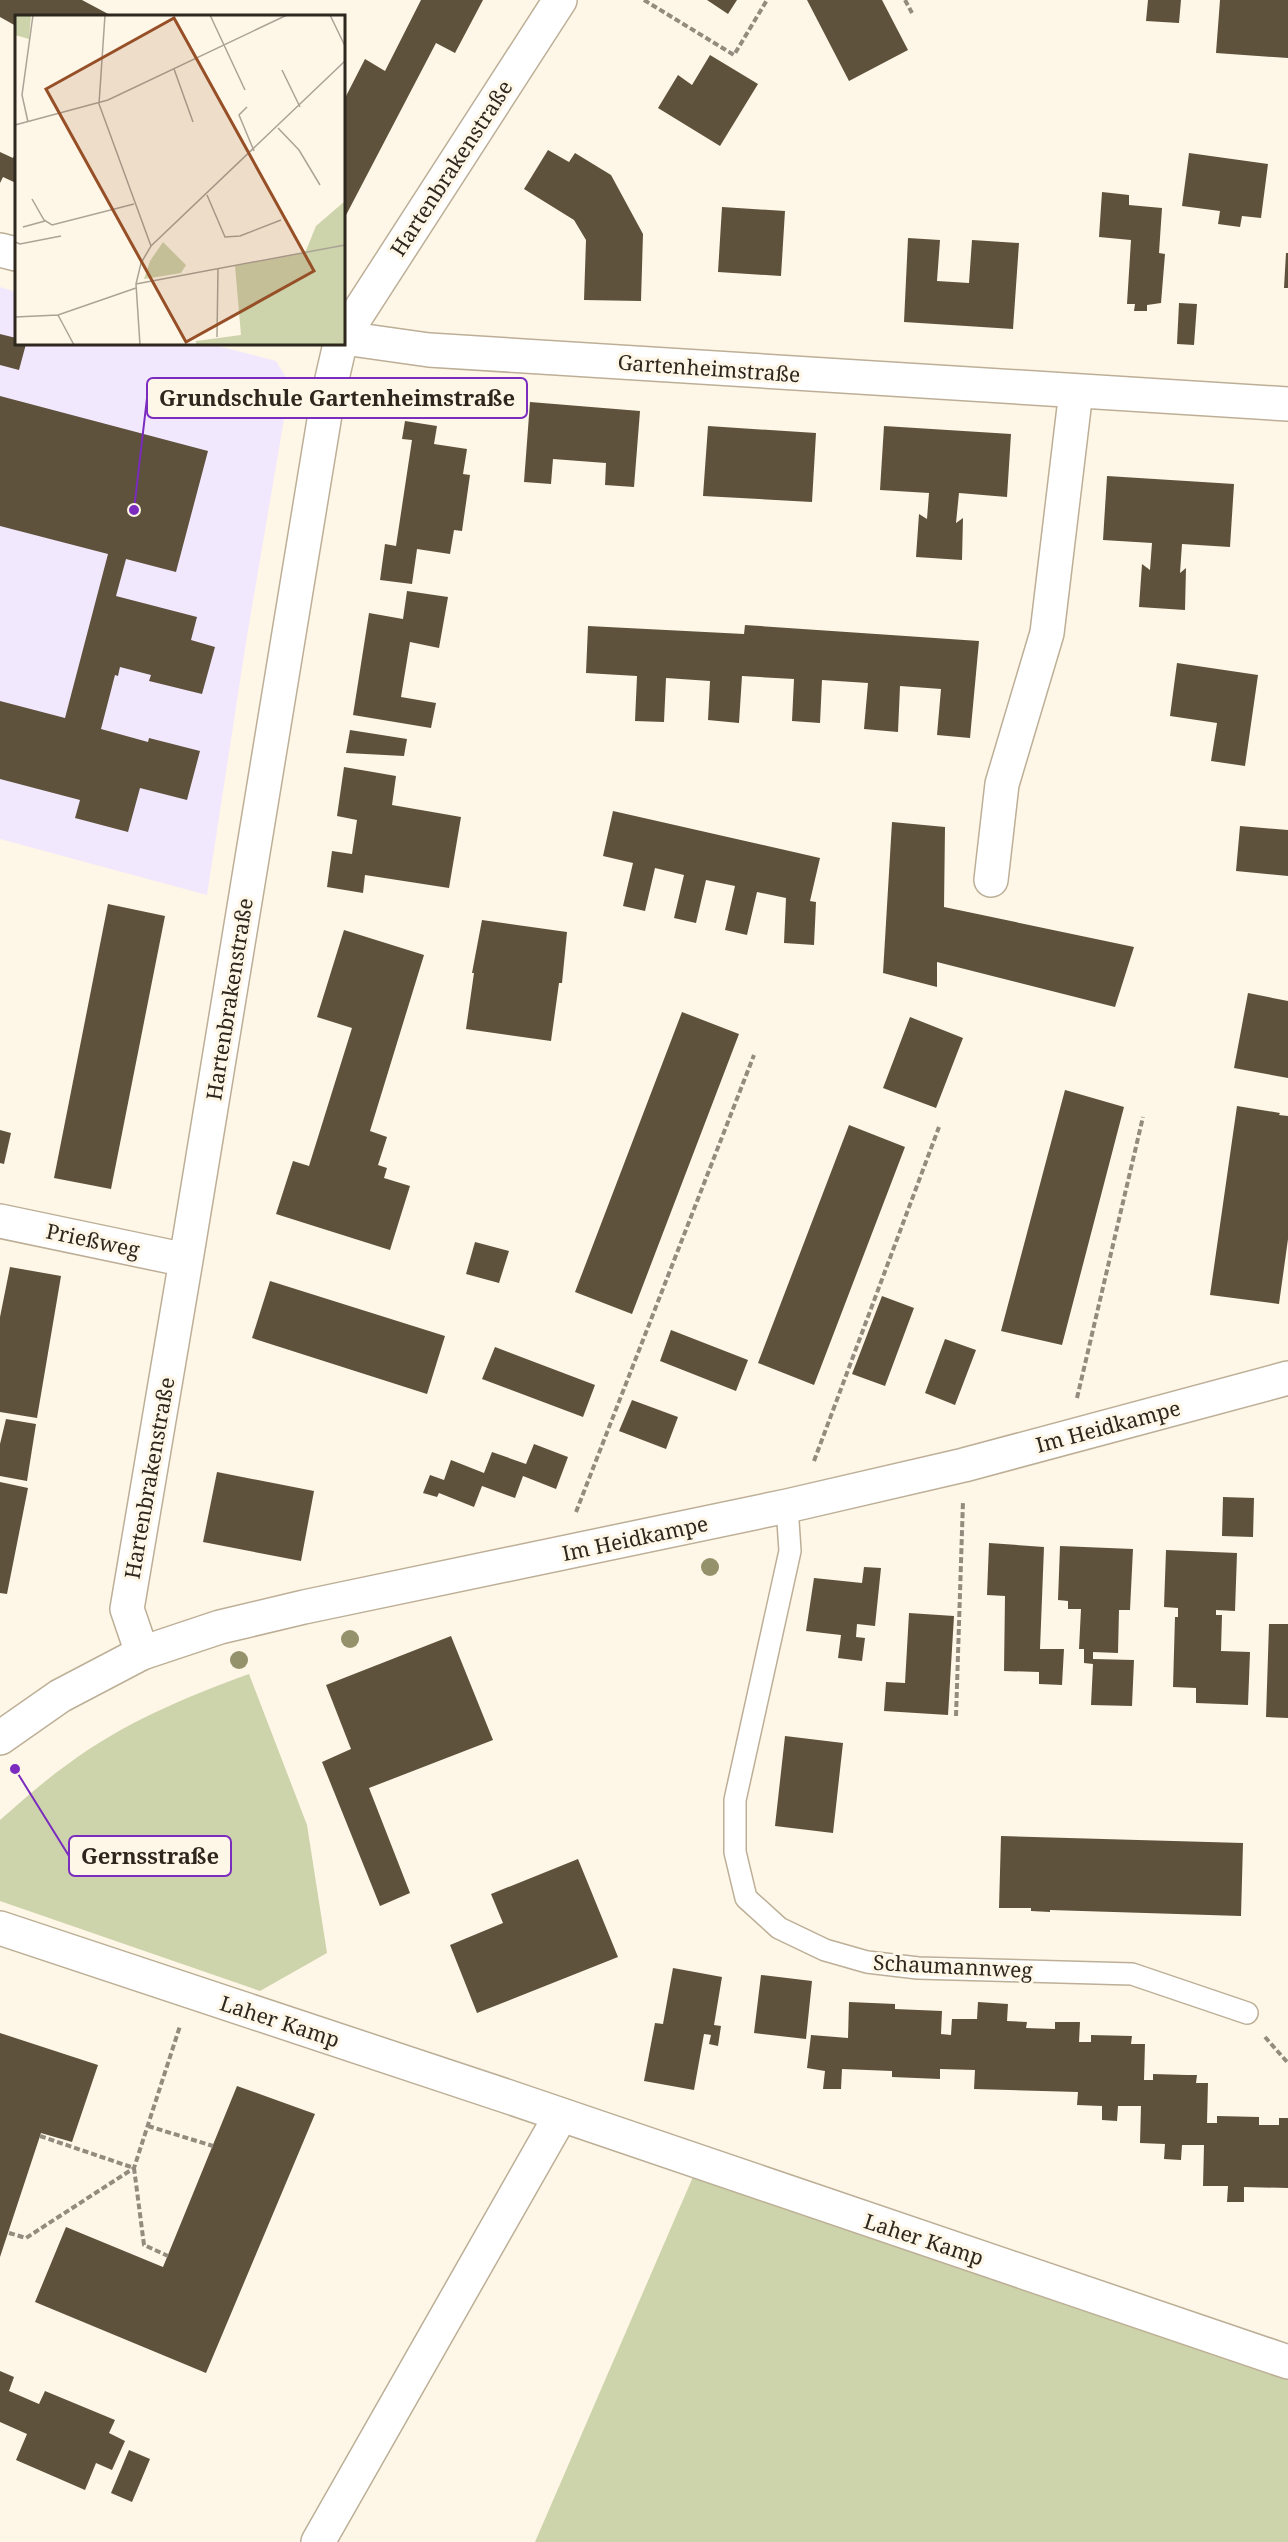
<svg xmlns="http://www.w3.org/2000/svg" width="1288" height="2542" viewBox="0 0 1288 2542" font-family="'Noto Serif',serif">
  <rect width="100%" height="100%" fill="#fef6e6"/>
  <!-- education -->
  <path fill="#f2e8fd" d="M0,287L16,292V344H210L276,361L290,384L247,636L207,895L0,839Z"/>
  <!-- green -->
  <path fill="#cdd3aa" d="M249,1674L307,1825L327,1953L260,1991L0,1901V1820C22,1801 44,1781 68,1764C123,1723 186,1697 249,1674Z
    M699,2163L1288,2362V2542H535Z"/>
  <!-- building -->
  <path fill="#5f523d" d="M0,0H82L112,16H16V26L0,17Z
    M421,0H483L455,53L436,43L344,219V100L365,59L385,71Z
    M707,0H737L728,14Z
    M807,0H882L908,50L849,81Z
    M1148,0H1181L1179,23L1146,21Z
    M1220,0H1288V58L1216,53Z
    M710,55L758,84L720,146L658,108L678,75L692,85Z
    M548,150L569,162L575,153L611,175L643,234L641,301L584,300L586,240L574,220L524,189Z
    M0,152L13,158L16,152V183L3,177L0,183Z
    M1189,153L1268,164L1261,218L1242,216L1240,227L1218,224L1220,211L1182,206Z
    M1102,192L1129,195V205L1162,208L1159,253L1165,254L1161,303L1147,305V311H1134L1135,304H1127L1131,240L1099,237Z
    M722,207L785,211L781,276L718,272Z
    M908,238L940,240L937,281L969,283L972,240L1019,243L1013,329L904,322Z
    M1286,253H1288V288H1284Z
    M1179,303L1197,304L1194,345L1177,344Z
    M0,334L16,338V344H26L19,370L0,365Z
    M0,396L208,451L176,572L126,559L116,596L197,617L191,640L215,647L202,694L149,681L151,675L120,667L118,676L115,675L101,729L148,742L149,738L200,751L187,800L140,788L128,832L75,818L80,800L0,779V701L65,718L108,554L0,526Z
    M530,402L640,411L634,487L605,485L606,463L553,459L551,484L524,482Z
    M405,421L437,426L434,444L467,449L463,474L470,475L462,531L454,530L450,554L417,549L412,584L380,580L385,544L396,546L412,440L402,439Z
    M708,426L816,433L812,502L703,496Z
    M884,426L1011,434L1007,497L959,493L956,523L963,518L962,560L916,557L919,514L927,519L929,493L880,490Z
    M1107,476L1234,484L1230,547L1182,544L1180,573L1186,568L1185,610L1139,607L1142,564L1150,570L1152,543L1103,540Z
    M407,591L448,597L439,648L410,642L401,697L436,703L431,728L353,715L369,613L403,619Z
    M745,625L979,641L970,738L937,735L941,689L900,686L898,732L864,729L868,683L822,680L820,723L792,721L794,679L742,676L739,723L708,720L710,681L666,678L664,722L635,721L637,676L586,673L588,626L744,634Z
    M1177,663L1258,675L1245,766L1211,761L1217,723L1170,716Z
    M350,730L407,739L404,756L346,753Z
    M344,767L396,776L392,805L461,817L449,888L365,875L363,893L327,887L332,851L352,854L357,820L337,816Z
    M613,811L820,858L810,901L816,902L814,945L784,943L786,898L757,892L747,935L725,930L735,886L706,880L696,923L674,918L684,875L655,868L645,911L623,906L633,863L603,856Z
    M892,822L945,827L944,907L1134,947L1115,1007L937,962V987L883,973Z
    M1240,826L1288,830V876L1236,871Z
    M108,904L165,916L111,1189L54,1178Z
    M482,920L567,932L562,983H559L551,1041L466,1029L474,973H472Z
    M344,930L424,955L370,1131L387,1137L378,1165L387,1168L384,1178L410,1186L390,1250L276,1214L293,1161L309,1166L352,1028L317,1017Z
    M1248,993L1288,1001V1078L1234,1068Z
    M682,1012L739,1034L632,1314L575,1292Z
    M910,1017L963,1038L936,1108L883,1088Z
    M1065,1090L1124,1107L1062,1345L1001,1331Z
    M1237,1106L1280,1113L1279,1115L1288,1116V1239L1279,1304L1210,1295Z
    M849,1125L905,1147L814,1385L758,1363Z
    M0,1130L11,1133L4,1164L0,1163Z
    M475,1242L509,1251L499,1283L466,1274Z
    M10,1267L61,1276L37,1418L0,1412V1317Z
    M270,1281L445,1336L427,1394L252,1338Z
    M882,1296L914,1308L885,1386L852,1374Z
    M671,1330L748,1360L736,1391L660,1361Z
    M945,1339L976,1350L955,1405L925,1393Z
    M495,1347L595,1385L583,1417L482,1379Z
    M632,1400L678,1417L666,1449L619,1431Z
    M6,1419L36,1424L27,1481L0,1476V1444Z
    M534,1444L568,1457L556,1489L523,1476L515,1498L482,1486L474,1507L439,1493L437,1497L423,1493L430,1475L444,1480L451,1460L484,1473L492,1452L526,1464Z
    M217,1472L314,1491L301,1561L203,1542Z
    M0,1482L28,1488L7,1594L0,1593Z
    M1223,1497L1254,1498L1253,1537L1222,1536Z
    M989,1543L1044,1547L1040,1649H1064L1062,1685L1039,1684V1672L1004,1671L1005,1596L987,1595Z
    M1060,1546L1133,1549L1130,1610H1119L1118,1653L1093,1652V1659L1134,1660L1132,1706L1091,1705L1093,1664L1084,1663V1649H1079L1081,1609H1068V1601L1058,1600Z
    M1166,1550L1237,1553L1235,1611L1216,1610V1615H1222L1221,1651L1250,1652L1248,1705L1196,1703V1688L1173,1687L1175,1617H1178V1608L1164,1607Z
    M864,1567L881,1568L875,1626L857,1624L856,1637L865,1638L862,1661L838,1658L841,1635L806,1631L814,1578L862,1583Z
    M909,1613L954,1616L948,1715L884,1711L886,1682L905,1683Z
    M1269,1624H1288V1718L1266,1717Z
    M451,1636L493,1740L369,1788L410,1893L380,1906L322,1762L351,1749L326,1685Z
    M785,1736L843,1743L833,1833L775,1826Z
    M1001,1836L1243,1843L1241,1916L1050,1910V1912L1031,1911V1908H999Z
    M578,1859L618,1957L477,2013L450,1945L503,1923L491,1894Z
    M673,1968L722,1977L714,2025L721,2026L718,2046L709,2044L711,2035L704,2034L694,2090L644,2081L655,2023L663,2024Z
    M761,1975L812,1981L806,2039L754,2033Z
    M849,2002L895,2004V2009L942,2011L941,2034L951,2035L952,2019H977L978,2002L1008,2004L1007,2021L1027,2022L1026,2028L1055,2029V2022H1080L1079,2042H1091V2035L1132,2036L1131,2044H1145L1144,2080H1153V2074L1187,2075H1197L1196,2083H1208L1207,2123H1217V2116L1259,2117V2125H1279V2118H1288V2188L1244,2187V2202H1227L1228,2186H1203L1204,2145H1182L1181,2160L1164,2159L1165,2144L1140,2143L1141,2106H1118L1117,2121L1102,2120V2106L1077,2105L1078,2092L974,2089L975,2070L940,2069V2079L892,2077V2071L842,2069L841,2089H823L825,2071L807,2068L811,2035L848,2038Z
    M0,2033L98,2065L72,2142L41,2133L0,2257Z
    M237,2086L315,2114L206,2373L35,2302L66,2227L163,2267Z
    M0,2371L14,2377L9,2391L39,2404L45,2391L115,2420L109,2433L125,2441L112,2470L96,2463L85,2490L16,2460L27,2434L0,2422Z
    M129,2450L150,2459L132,2502L111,2493Z"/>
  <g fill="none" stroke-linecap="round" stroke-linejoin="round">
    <defs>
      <path id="service" d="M787,1506L790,1551L735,1800V1852L746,1898L779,1928L825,1950L867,1962L918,1968L1132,1974L1247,2013"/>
      <path id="minor" d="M0,250L16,254
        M344,335L560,0
        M344,338L429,350L1288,404
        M991,880L1002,784L1047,633L1076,391
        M0,1221L186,1260
        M142,1653L127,1609L186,1260L328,396L340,344
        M0,1928L506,2096L1288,2362
        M318,2542L561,2115"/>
      <path id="tertiary" d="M0,1738L60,1696L142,1653L220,1627L304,1607L787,1506L964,1465L1288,1378"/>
    </defs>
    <!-- service casing -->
    <use href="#service" stroke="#bdaf97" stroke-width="24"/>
    <!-- minor casing -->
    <use href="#minor" stroke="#bdaf97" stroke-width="36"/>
    <!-- tertiary casing -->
    <use href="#tertiary" stroke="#bdaf97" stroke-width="36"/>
    <!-- path -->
    <path stroke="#928b7e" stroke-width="4" stroke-dasharray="6 3" stroke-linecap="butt" d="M644,0L734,55L767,0
      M905,0L912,13
      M1077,1398L1143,1117
      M814,1461L939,1127
      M576,1512L754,1055
      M956,1716L963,1501
      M1265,2037L1288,2063
      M148,2126L213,2146
      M40,2136L134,2168L144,2245L168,2256
      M9,2233L26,2238L134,2168L180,2026"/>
    <!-- service -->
    <use href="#service" stroke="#fff" stroke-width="21"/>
    <!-- minor -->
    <use href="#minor" stroke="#fff" stroke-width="33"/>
    <!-- tertiary -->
    <use href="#tertiary" stroke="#fff" stroke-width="33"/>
  </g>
  <!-- trees -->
  <g fill="#94926b">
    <circle cx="710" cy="1567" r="9"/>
    <circle cx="350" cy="1639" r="9"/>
    <circle cx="239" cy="1660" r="9"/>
  </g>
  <g text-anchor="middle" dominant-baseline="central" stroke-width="6" stroke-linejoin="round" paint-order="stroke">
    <!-- street labels -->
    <g font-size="21" fill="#2d271e" stroke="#fef6e6">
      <text transform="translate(451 168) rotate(-57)">Hartenbrakenstraße</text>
      <text transform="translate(709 368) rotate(4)">Gartenheimstraße</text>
      <text transform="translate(229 999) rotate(-81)">Hartenbrakenstraße</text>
      <text transform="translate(93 1240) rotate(12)">Prießweg</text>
      <text transform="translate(1108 1426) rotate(-15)">Im Heidkampe</text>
      <text transform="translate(149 1478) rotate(-80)">Hartenbrakenstraße</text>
      <text transform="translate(635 1538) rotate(-12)">Im Heidkampe</text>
      <text transform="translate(953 1966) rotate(3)">Schaumannweg</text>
      <text transform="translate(280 2021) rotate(18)">Laher Kamp</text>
      <text transform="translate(924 2239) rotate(18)">Laher Kamp</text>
    </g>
  </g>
  <!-- overview -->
  <g transform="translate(15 15)">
    <rect width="330" height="330" fill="#fef6e6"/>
    <path d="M0,0H16L14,24L0,20ZM330,186V330H181V326L226,320L220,251L290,238L301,211ZM148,227L171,250L166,258L129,264L135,246Z" fill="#cdd3aa"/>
    <path fill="none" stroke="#aaa396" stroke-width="1.5" d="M90,0L84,89L136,231M195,0L230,75M315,0L330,31M159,54L178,107M267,55L285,92M232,92L224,100L239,136M13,107L7,80L18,0M0,110L93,85L272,0M263,113L284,135L305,170M192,180L210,222L225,221L266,205M17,184L29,205L37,210L119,189M8,212L30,206M0,227L5,229L46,221M121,269L330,230M43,300L59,330M0,302L43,300L121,273M202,322L203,253M125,330L121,269L126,248L136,231L330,46"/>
    <path fill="#964f27" fill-opacity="0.15" stroke="#964f27" stroke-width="3" d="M159,3L299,256L171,327L31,74Z"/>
    <rect width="330" height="330" fill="none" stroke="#2d271e" stroke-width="3"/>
  </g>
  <!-- callouts -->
  <path fill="none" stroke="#7b2cbf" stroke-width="2" d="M134 510L147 398M15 1769L69 1856"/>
  <g fill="#7b2cbf" stroke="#fef6e6" stroke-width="2">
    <circle cx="134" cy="510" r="6"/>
    <circle cx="15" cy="1769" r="6"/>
  </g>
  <g fill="#fef6e6" stroke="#7b2cbf" stroke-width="2">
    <rect x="147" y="378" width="380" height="40" rx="6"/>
    <rect x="69" y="1836" width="162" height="40" rx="6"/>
  </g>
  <g font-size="22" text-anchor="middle" font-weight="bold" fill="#2d271e">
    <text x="337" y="406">Grundschule Gartenheimstraße</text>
    <text x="150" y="1864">Gernsstraße</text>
  </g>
</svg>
